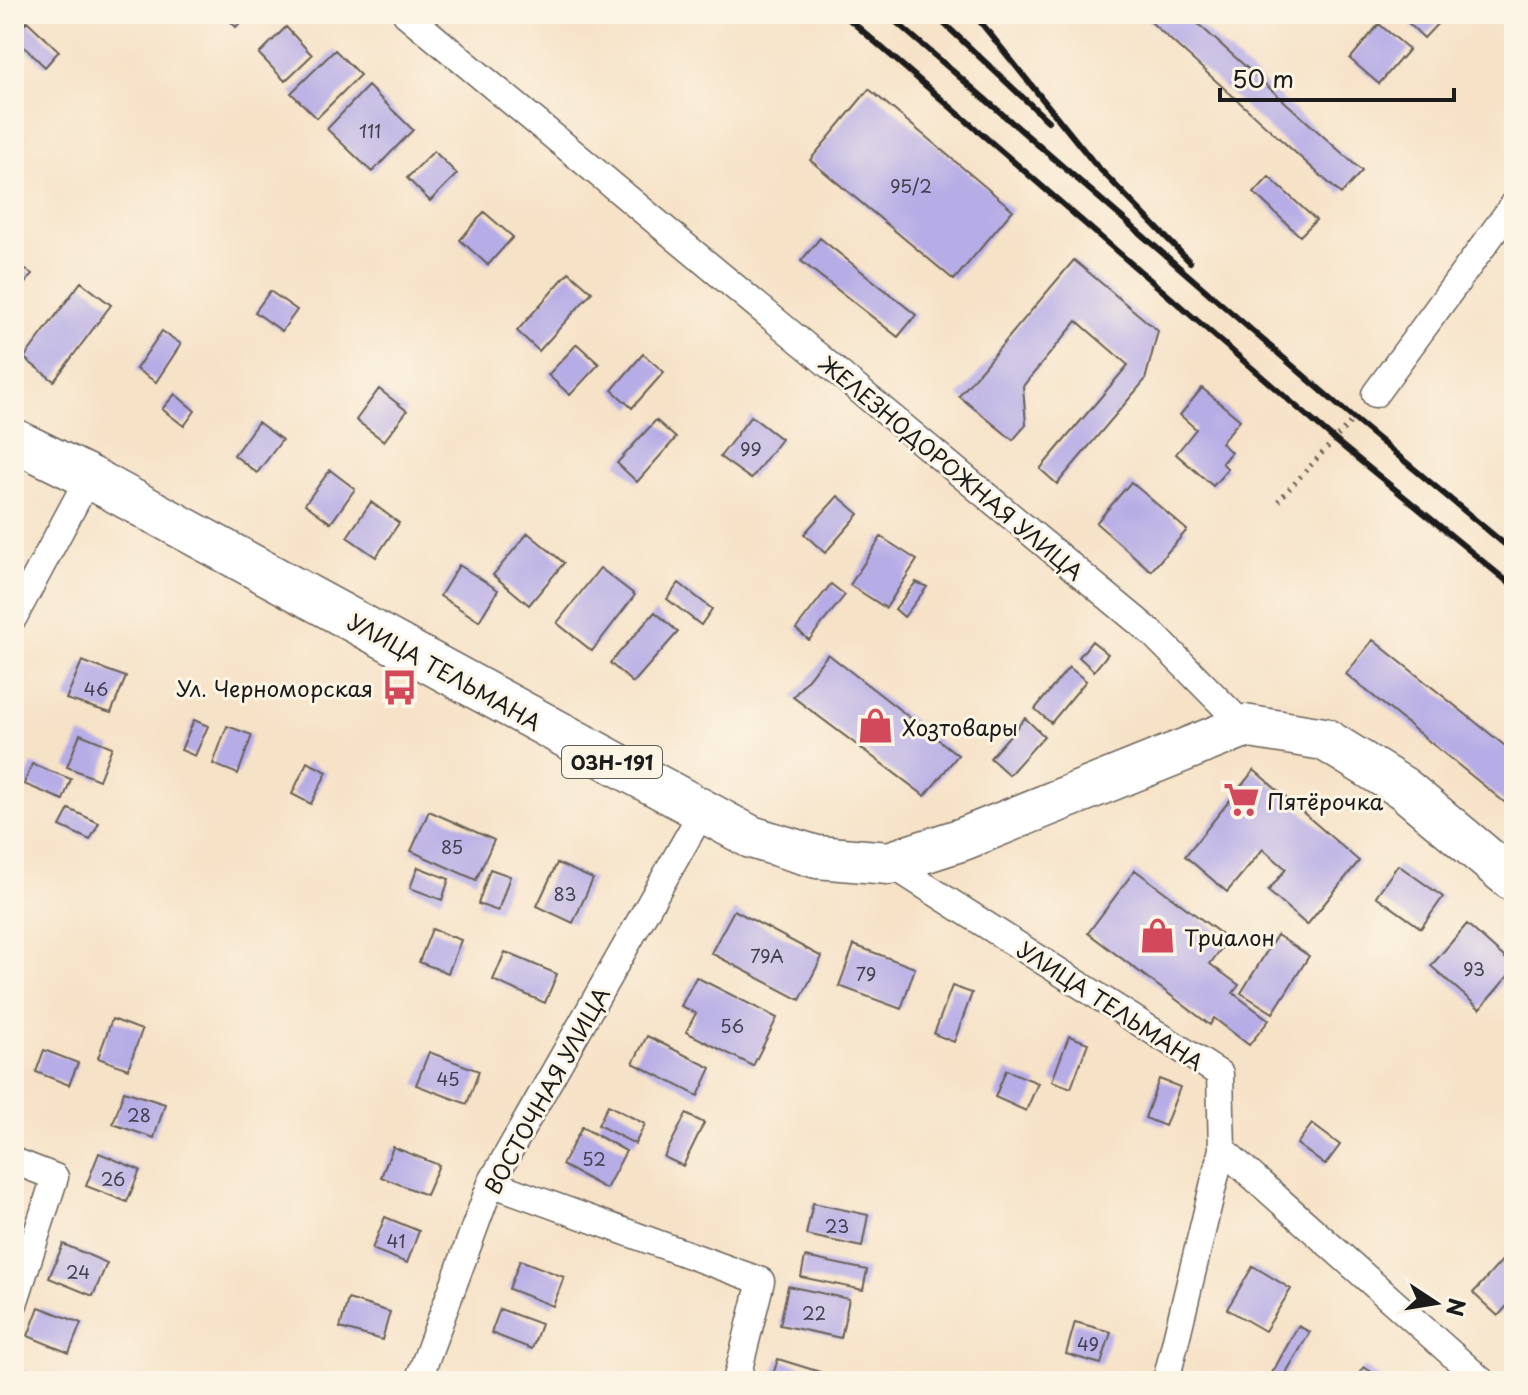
<svg xmlns="http://www.w3.org/2000/svg" width="1528" height="1395" viewBox="0 0 1528 1395" font-family="'Playpen Sans',sans-serif">
  <rect width="100%" height="100%" fill="#fcf5e5"/>
  <filter id="ink" filterUnits="userSpaceOnUse"><feTurbulence type="fractalNoise" baseFrequency=".0125" numOctaves="2"/><feDisplacementMap in="SourceGraphic" scale="16" xChannelSelector="R" yChannelSelector="G"/><feConvolveMatrix kernelMatrix="1 2 1 2 8 2 1 2 1" color-interpolation-filters="sRGB"/></filter>
  <filter id="wash" filterUnits="userSpaceOnUse"><feTurbulence type="fractalNoise" baseFrequency=".006" numOctaves="4" result="noise"/><feDisplacementMap in="SourceGraphic" scale="32" xChannelSelector="R" yChannelSelector="G"/><feGaussianBlur stdDeviation="1.8" result="paint"/><feColorMatrix in="noise" values="0 0 0 0 0 0 0 0 0 0 0 0 0 0 0 0 0 1.4 0 .05"/><feComposite in="paint" operator="in"/></filter>
  <g filter="url(#wash)">
    <rect width="100%" height="100%" fill="#f6e2c7"/>
    <g id="blocks">
      <!-- building -->
      <path fill="#b6ace6" d="M223,14H248L236,27Z
        M1142,14H1187L1362,171L1341,194Z
        M1399,14H1435L1441,20L1424,38Z
        M27,21L59,51L45,67L14,37Z
        M1379,24L1409,49L1379,84L1350,59Z
        M286,27L312,55L285,81L259,54Z
        M335,50L360,75L317,118L291,93Z
        M368,86L413,130L372,172L327,129Z
        M869,89L1013,210L954,280L810,160Z
        M434,151L457,174L430,201L407,178Z
        M1269,177L1316,220L1300,236L1254,193Z
        M484,212L513,237L488,265L460,240Z
        M820,238L916,315L898,337L801,261Z
        M1074,260L1158,331L1145,380L1057,484L1040,469L1128,365L1077,321L1023,386L1026,425L1013,440L959,396Z
        M18,265L32,274L14,299V271Z
        M569,272L592,292L539,351L517,331Z
        M81,282L111,305L54,381L24,358Z
        M270,291L297,310L282,331L255,312Z
        M162,331L181,344L156,382L136,369Z
        M577,344L599,364L570,395L548,375Z
        M643,354L664,372L632,408L612,390Z
        M1202,388L1240,420L1221,443L1231,452L1222,463L1228,469L1213,486L1176,454L1196,429L1180,415Z
        M379,389L407,411L384,441L356,420Z
        M175,394L195,411L184,426L162,409Z
        M751,416L781,439L751,479L720,457Z
        M656,420L676,438L637,482L617,463Z
        M258,422L282,440L257,473L234,455Z
        M330,470L355,489L331,523L305,504Z
        M1131,482L1187,530L1151,571L1096,523Z
        M838,496L859,514L825,553L804,534Z
        M371,502L399,523L376,557L347,537Z
        M528,533L564,563L529,605L493,575Z
        M881,537L917,560L886,608L850,585Z
        M459,565L498,590L479,621L440,596Z
        M600,568L635,595L592,651L557,623Z
        M916,582L927,587L904,617L895,609Z
        M679,583L712,609L701,625L667,599Z
        M831,584L845,595L809,640L796,629Z
        M655,612L678,632L633,683L610,663Z
        M1373,640L1514,753V810L1346,674Z
        M1092,641L1108,654L1094,671L1079,657Z
        M828,654L958,755L925,796L793,697Z
        M82,661L126,677L111,713L66,699Z
        M1069,667L1086,681L1051,723L1035,709Z
        M1025,718L1044,736L1009,775L990,758Z
        M194,720L208,726L195,756L181,750Z
        M227,726L252,735L238,774L213,764Z
        M80,734L112,747L99,780L67,767Z
        M307,762L327,772L311,804L292,794Z
        M32,764L71,779L63,800L24,784Z
        M1254,770L1359,861L1307,925L1268,891L1286,869L1263,849L1227,892L1185,856Z
        M69,809L99,823L90,840L60,826Z
        M429,811L494,840L476,880L411,851Z
        M557,863L593,879L573,923L537,906Z
        M1398,865L1443,897L1421,928L1376,896Z
        M418,867L449,879L442,900L410,888Z
        M490,869L510,876L498,911L478,904Z
        M1135,870L1228,939L1210,964L1239,985L1233,993L1269,1020L1249,1045L1214,1018L1210,1025L1088,933Z
        M734,910L822,957L800,1000L711,953Z
        M1467,924L1514,966V969L1480,1009L1431,966Z
        M432,929L461,940L448,973L419,962Z
        M1277,935L1309,956L1273,1013L1241,993Z
        M854,945L915,968L901,1009L839,986Z
        M505,952L557,974L545,1003L493,980Z
        M696,977L777,1018L753,1066L686,1032L696,1013L681,1006Z
        M952,986L972,993L954,1042L934,1034Z
        M112,1019L142,1030L128,1069L98,1058Z
        M647,1036L711,1068L698,1096L633,1063Z
        M1069,1036L1088,1043L1071,1088L1052,1081Z
        M44,1050L78,1063L69,1085L36,1072Z
        M429,1052L479,1071L467,1104L416,1085Z
        M1006,1070L1038,1083L1026,1111L995,1097Z
        M1159,1079L1180,1087L1165,1126L1145,1118Z
        M124,1091L165,1104L154,1138L113,1124Z
        M608,1105L645,1124L635,1144L598,1125Z
        M686,1114L704,1123L683,1166L664,1157Z
        M1312,1124L1340,1145L1325,1165L1297,1144Z
        M582,1127L626,1151L606,1189L562,1165Z
        M393,1147L439,1165L426,1195L381,1177Z
        M99,1153L140,1170L127,1202L86,1186Z
        M813,1203L868,1215L862,1247L806,1235Z
        M385,1217L419,1231L407,1263L372,1249Z
        M63,1244L107,1263L93,1296L49,1278Z
        M1514,1247V1298L1498,1316L1473,1293Z
        M805,1257L867,1270L863,1290L801,1277Z
        M520,1260L564,1277L553,1306L509,1289Z
        M1253,1266L1291,1289L1265,1331L1227,1309Z
        M788,1286L849,1299L841,1338L780,1325Z
        M348,1299L390,1312L382,1340L340,1328Z
        M39,1307L81,1323L69,1353L28,1336Z
        M500,1309L541,1324L532,1349L491,1333Z
        M1075,1322L1111,1332L1101,1364L1066,1354Z
        M1298,1326L1310,1332L1281,1381L1271,1375Z
        M778,1359L820,1372L818,1381H771Z
        M14,1366L50,1381H14Z
        M1364,1367L1385,1381H1354Z"/>
    </g>
  </g>
  <g filter="url(#ink)">
    <use href="#blocks" fill-opacity="0" stroke="#686158" stroke-width="2"/>
    <g fill="none" stroke-linecap="round" stroke-linejoin="round">
      <defs>
        <path id="street" d="M406,14L1153,634L1244,726
          M1375,394L1514,204
          M14,617L89,477
          M889,863L1220,1074L1222,1149L1482,1381
          M14,1161L55,1177L14,1304
          M491,1183L761,1281L736,1381
          M418,1381L491,1183L702,812
          M1166,1381L1222,1149"/>
        <path id="primary" d="M14,440L89,477L751,837L817,857L889,863L963,839L1244,726L1324,739L1403,788L1514,881"/>
      </defs>
      <!-- street casing -->
      <use href="#street" stroke="#686158" stroke-width="29"/>
      <!-- primary casing -->
      <use href="#primary" stroke="#686158" stroke-width="45"/>
      <!-- path -->
      <path stroke="#686158" stroke-width="5" stroke-dasharray="2 6" stroke-linecap="butt" d="M1278,501L1359,413"/>
      <!-- street -->
      <use href="#street" stroke="#fff" stroke-width="26"/>
      <!-- primary -->
      <use href="#primary" stroke="#fff" stroke-width="42"/>
      <!-- rail -->
      <path stroke="#1c1c1c" stroke-width="6" d="M843,14L1335,440L1514,587
        M887,14L1354,419L1514,552
        M934,14L1048,121
        M974,14L1094,163L1190,262"/>
    </g>
  </g>
  <!-- icons -->
  <defs>
    <symbol id="bus-bare" viewBox="-9 -9 18 18"><path d="M-5-6H5V4H4V6H2V4H-2V6H-4V4H-5ZM-3.5-4V0h7V-4ZM-3.5 1.2v1.5H-2V1.2ZM2 1.2v1.5H3.5V1.2Z" fill="#d1495b" stroke="#fcf5e5" stroke-width="2.5" paint-order="stroke"/></symbol>
    <symbol id="shop-bare" viewBox="-9 -9 18 18"><path d="M-5-2.5h2.3a2.7 3.5 0 0 1 5.4 0H5L5.5 6h-11ZM-1.5-2.5h3a1.5 2.3 0 0 0-3 0Z" fill="#d1495b" stroke="#fcf5e5" stroke-width="2.5" paint-order="stroke"/></symbol>
    <symbol id="supermarket-bare" viewBox="-9 -9 18 18"><path d="M-6-5.5h2.5l.6 2H6L4.5 2H-2.5L-4.4-4H-6ZM-1.5 3.2a1.3 1.3 0 1 0 .1 0ZM3 3.2a1.3 1.3 0 1 0 .1 0Z" fill="#d1495b" stroke="#fcf5e5" stroke-width="2.5" paint-order="stroke"/></symbol>
  </defs>
  <g fill-rule="evenodd">
    <use href="#bus-bare" x="374" y="662" width="51" height="51"/>
    <use href="#shop-bare" x="850" y="700" width="51" height="51"/>
    <use href="#supermarket-bare" x="1216" y="774" width="51" height="51"/>
    <use href="#shop-bare" x="1132" y="910" width="51" height="51"/>
  </g>
  <g text-anchor="middle" dominant-baseline="central" stroke-width="6" stroke-linejoin="round" paint-order="stroke">
    <!-- number labels -->
    <g font-size="18" fill="#42404e">
      <text x="370" y="130">111</text>
      <text x="911" y="185">95/2</text>
      <text x="751" y="448">99</text>
      <text x="96" y="688">46</text>
      <text x="452" y="846">85</text>
      <text x="565" y="893">83</text>
      <text x="767" y="955">79А</text>
      <text x="1474" y="968">93</text>
      <text x="866" y="973">79</text>
      <text x="732" y="1025">56</text>
      <text x="448" y="1078">45</text>
      <text x="139" y="1114">28</text>
      <text x="594" y="1158">52</text>
      <text x="113" y="1178">26</text>
      <text x="837" y="1225">23</text>
      <text x="396" y="1240">41</text>
      <text x="78" y="1271">24</text>
      <text x="814" y="1312">22</text>
      <text x="1088" y="1343">49</text>
    </g>
    <!-- shield labels -->
    <rect fill="#fcf5e5" stroke="#5f5d58" stroke-width="2" x="562" y="746" width="100" height="32" rx="6"/>
    <g font-size="20" font-weight="bold" fill="#1c1c1c">
      <text x="612" y="762">03Н-191</text>
    </g>
    <!-- street labels -->
    <g font-size="22" fill="#1c1c1c" stroke="#fcf5e5">
      <text transform="translate(952 467) rotate(40)">ЖЕЛЕЗНОДОРОЖНАЯ УЛИЦА</text>
      <text transform="translate(445 671) rotate(29)">УЛИЦА ТЕЛЬМАНА</text>
      <text transform="translate(1111 1005) rotate(33)">УЛИЦА ТЕЛЬМАНА</text>
      <text transform="translate(546 1090) rotate(-61)">ВОСТОЧНАЯ УЛИЦА</text>
    </g>
    <!-- poi labels -->
    <g font-size="22" fill="#1c1c1c" stroke="#fcf5e5" text-anchor="start">
      <text x="373" y="687" text-anchor="end">Ул. Черноморская</text>
      <text x="902" y="726">Хозтовары</text>
      <text x="1267" y="800">Пятёрочка</text>
      <text x="1184" y="936">Триалон</text>
    </g>
  </g>
  <!-- margin -->
  <rect width="1528" height="1395" fill="none" stroke="#fcf5e5" stroke-width="48"/>
  <!-- north arrow -->
  <g transform="translate(1436 1303) rotate(102)" stroke="#fcf5e5" stroke-width="6" paint-order="stroke">
  <path d="M0-6L14 30L0 20L-14 30Z" fill="#1c1c1c"/>
  <text y="-12" font-size="22" font-weight="bold" text-anchor="middle" fill="#1c1c1c">N</text>
  </g>
  <!-- scale -->
  <path d="M1220 88v12h234v-12" fill="none" stroke="#1c1c1c" stroke-width="4"/>
  <text x="1232" y="88" font-size="24" fill="#1c1c1c" stroke="#fcf5e5" stroke-width="6" paint-order="stroke">50 m</text>
</svg>
